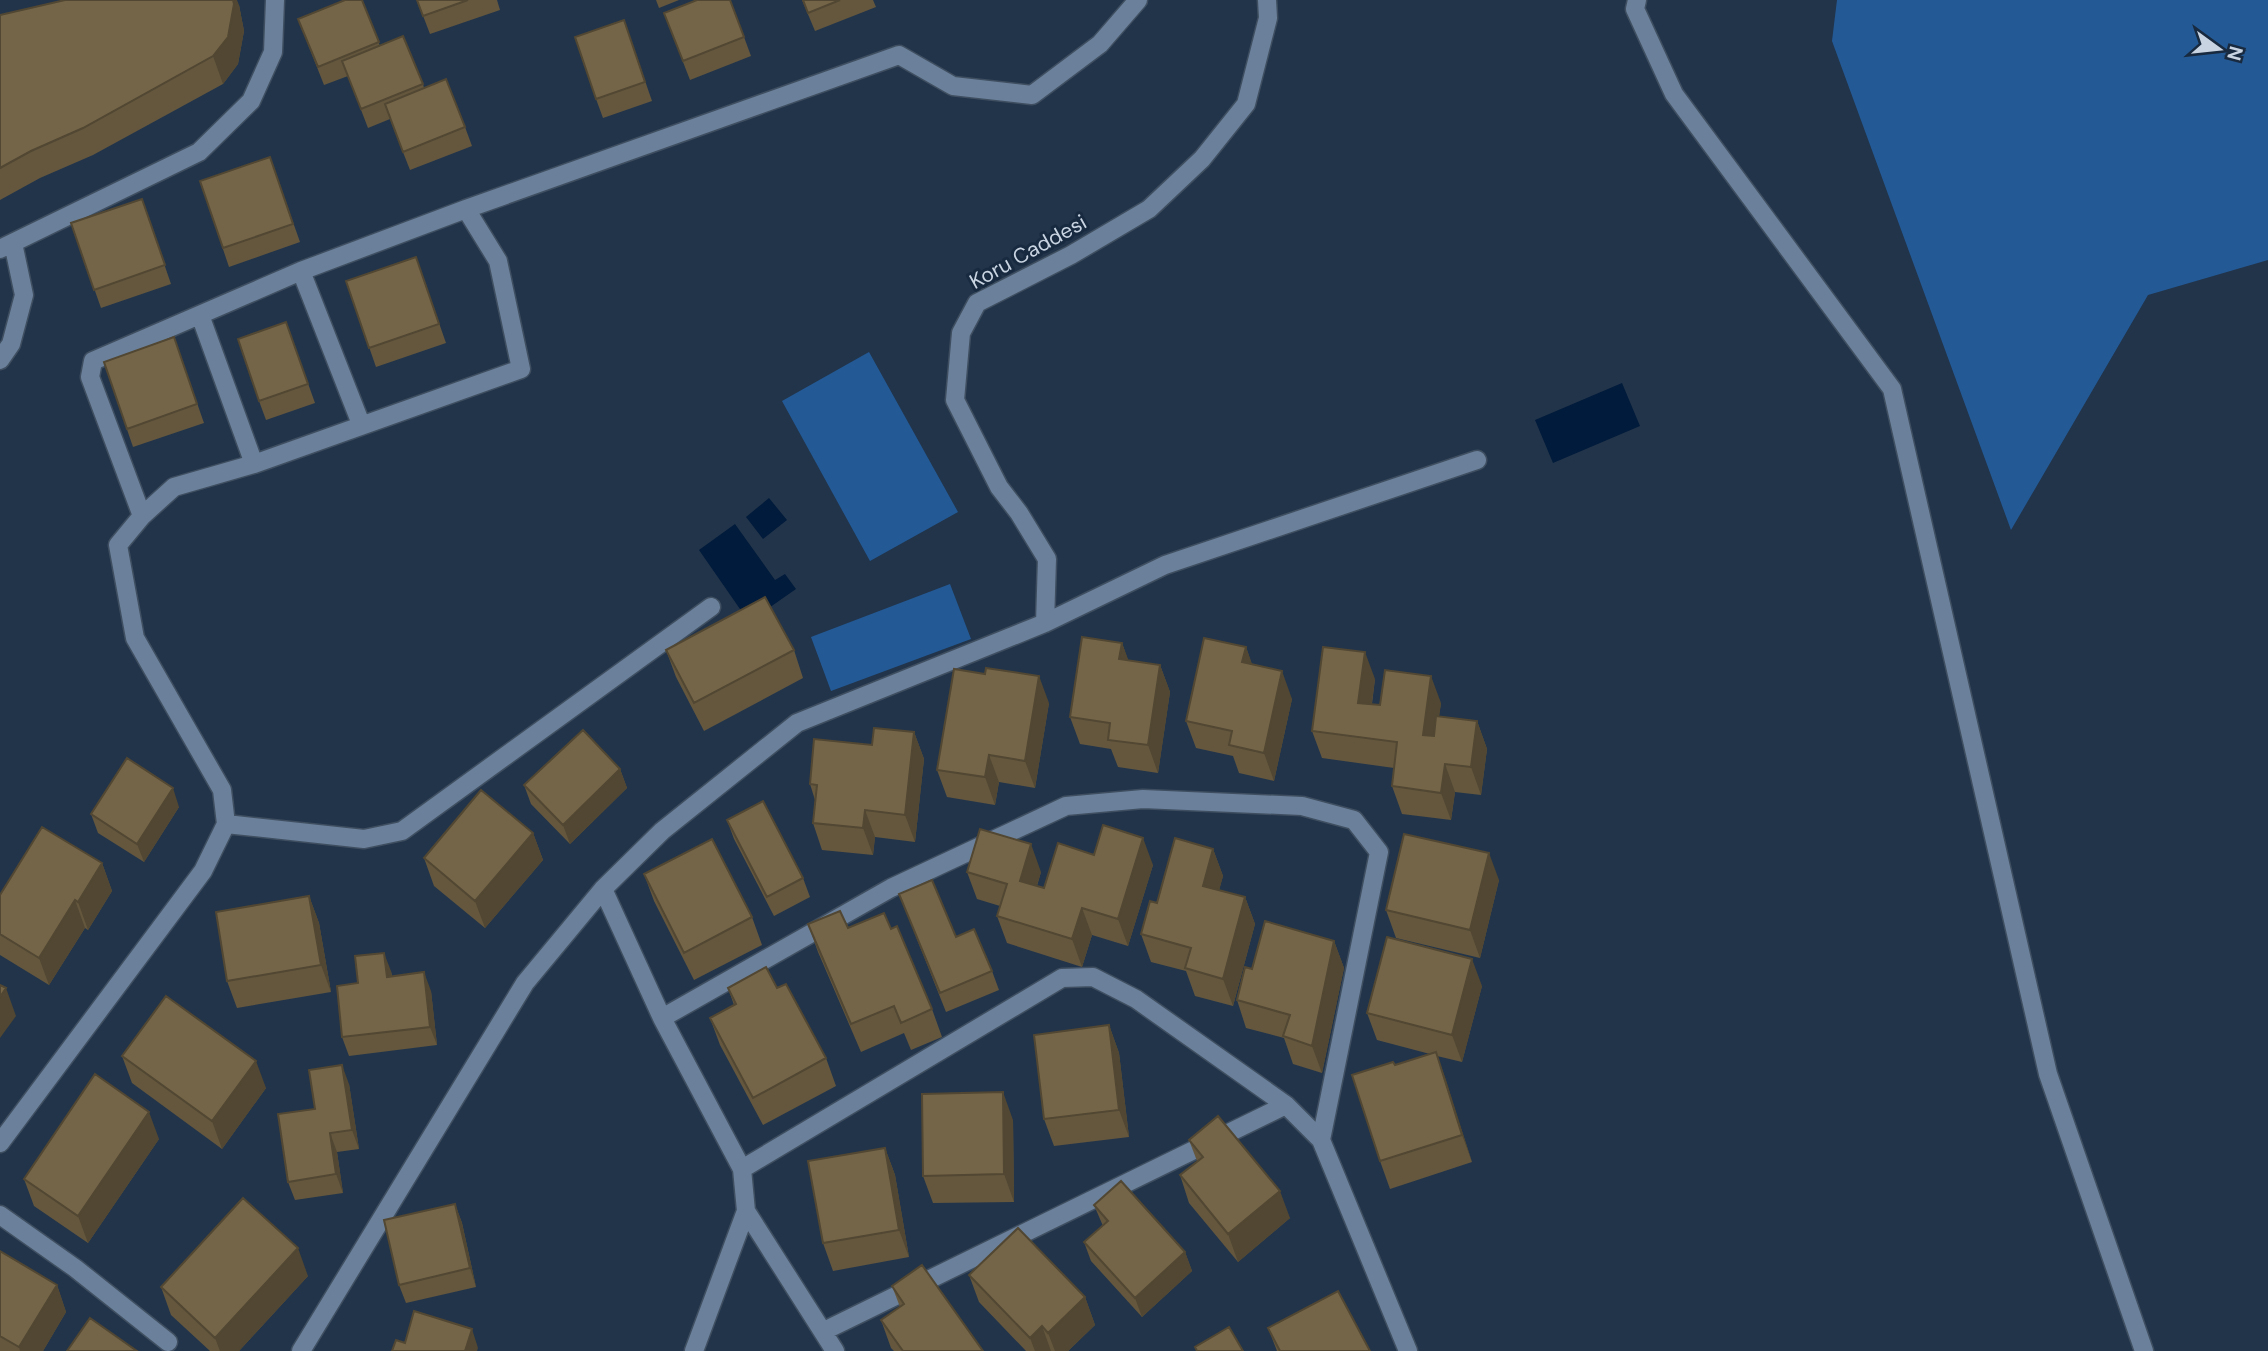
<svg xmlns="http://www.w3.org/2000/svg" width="2268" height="1351" viewBox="0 0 2268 1351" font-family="'DM Sans',sans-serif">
  <rect width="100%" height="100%" fill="#22344a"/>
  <!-- green -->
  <path fill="#235a96" d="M1837,0H2268V260L2148,295L2011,530L1832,41Z
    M869,352L958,512L870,561L782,401Z
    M950,584L971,639L831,691L811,637Z"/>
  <!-- water -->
  <path fill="#001b3b" d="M1622,383L1640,426L1553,463L1535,420Z
    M769,498L787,520L763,539L746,517Z
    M735,524L775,580L785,574L796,589L749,622L699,550Z"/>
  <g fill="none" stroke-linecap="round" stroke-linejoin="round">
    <defs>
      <path id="service" d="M301,271L361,424
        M200,315L254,464
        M142,516L90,377L93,361L301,271L466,209
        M226,824L364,839L402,831L711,607
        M0,1143L203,871L226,824L222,790L135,638L118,545L142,516L174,487L254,464L521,369L498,261L466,209L899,55L953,86L1032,95L1100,44L1138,0
        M0,1215L75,1268L168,1342"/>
      <path id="minor" d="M1637,0L1635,9L1674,94L1892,389L2048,1074L2144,1351
        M0,249L199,152L251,101L273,52L275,0
        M0,360L11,344L24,295L13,243
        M1045,623L1047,559L1019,513L999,487L955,400L961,333L977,303L1071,255L1149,209L1202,159L1246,104L1268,18L1267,0
        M603,889L662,1018L742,1169L746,1211L835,1351
        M662,1018L891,888L1066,806L1143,799L1302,806L1354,820L1379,852L1321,1140
        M742,1169L1062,978L1093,977L1136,999L1286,1105L1321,1140L1408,1351
        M824,1331L1286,1105
        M301,1351L525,983L603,889L662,831L797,723L1045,623L1165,565L1477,460
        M694,1351L746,1211"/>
    </defs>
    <!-- service casing -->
    <use href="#service" stroke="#3f4f61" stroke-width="21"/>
    <!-- minor casing -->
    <use href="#minor" stroke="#3f4f61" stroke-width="21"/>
    <!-- service -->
    <use href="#service" stroke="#6b809a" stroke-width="18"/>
    <!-- minor -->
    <use href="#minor" stroke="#6b809a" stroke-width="18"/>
  </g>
  <!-- wall -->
  <path fill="#64573e" d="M362,0L380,46L423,84L424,88L465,127L472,146L410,170L390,119L368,128L348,76L324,85L298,19Z
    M417,0H497L500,10L430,34Z
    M656,0H679L659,8Z
    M802,0H873L876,7L815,31Z
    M239,5L244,31L238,64L223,84L93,155L40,178L0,200V15Z
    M664,13L744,37L751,56L690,80Z
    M624,20L652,101L603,118L596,99Z
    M270,157L300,242L229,267L200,181Z
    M142,199L171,284L101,308L71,223Z
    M416,257L446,343L376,367L346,281Z
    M286,322L315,403L266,420L259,401Z
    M174,337L204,423L133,447L104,362Z
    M1122,643L1128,660L1160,665L1170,692L1158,773L1118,767L1111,749L1080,744L1070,717Z
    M1246,647L1252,665L1292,699L1274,781L1239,773L1233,756L1196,748L1186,721Z
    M666,650H794L803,678L704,731L676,677Z
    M1375,679L1372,704L1380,705L1441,703L1439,716L1477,721L1487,749L1481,795L1455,792L1451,820L1402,814L1392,786L1394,768L1322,758L1312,731Z
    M1049,703L1035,788L999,782L995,805L947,797L937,770Z
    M914,732L924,759L915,842L875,837L873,855L822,850L813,823L815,800L810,784L872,745Z
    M620,769L627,788L570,844L531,804L524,785Z
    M179,807L144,862L98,833L91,814Z
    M727,820L803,878L810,897L774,916L734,839Z
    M533,833L543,860L485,928L434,886L424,858Z
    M1213,849L1223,876L1219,890L1245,897L1255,924L1233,1006L1195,996L1186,971L1151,962L1141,934L1157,903Z
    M1094,855L1153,865L1128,946L1092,935L1082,967L1007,943L997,916L1000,906L977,899L967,872H1041L1037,886L1044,888Z
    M102,863L112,891L88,930L85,928L49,985L0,955V895Z
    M644,874L752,917L762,945L694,980L654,901Z
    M1499,880L1480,958L1396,938L1386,910Z
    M899,894L956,937L992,971L999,990L946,1012Z
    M309,896L319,923L331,992L237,1008L227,981Z
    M808,924L848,928L891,929L932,1009L942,1037L911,1050L904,1033L861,1052L818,952Z
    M1334,941L1344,968L1322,1073L1293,1064L1284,1038L1246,1028L1237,1000L1252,969Z
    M391,971L392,976L431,991L437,1045L349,1056L342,1037L358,983Z
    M1482,986L1462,1062L1437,1056L1472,1162L1390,1189L1380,1161L1395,1065L1430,1054L1377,1040L1367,1013Z
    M728,988H777L826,1058L836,1086L763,1125L720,1045L710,1018L734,1005Z
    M1109,1025L1119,1053L1129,1137L1054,1146L1044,1119Z
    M122,1056L266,1088L222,1149L132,1083Z
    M349,1084L359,1149L337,1152L343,1193L295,1200L288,1182L315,1109Z
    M1013,1120L1014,1202L933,1203L923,1176Z
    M159,1139L88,1243L34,1206L24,1179Z
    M1189,1140L1290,1218L1238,1262L1189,1203L1180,1175L1197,1161Z
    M885,1148L895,1175L909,1257L833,1271L823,1243Z
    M455,1204L462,1223L476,1287L406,1303L399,1285Z
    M1094,1205L1185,1252L1192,1271L1142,1317L1091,1261L1084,1242L1103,1226Z
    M0,1251L57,1285L66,1312L43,1351H0Z
    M969,1275L1085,1297L1095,1325L1068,1351H1026L979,1302Z
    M308,1276L239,1351H210L171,1315L161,1287Z
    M892,1286L983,1351H894L891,1348L881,1320L900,1307Z
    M1268,1328L1370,1351H1277Z"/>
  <!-- shaded-wall -->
  <path fill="#514732" d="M233,0H237L239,5L244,31L238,64L223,84L213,56Z
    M1122,643L1132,670L1119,659Z
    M1246,647L1256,675L1242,662Z
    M1365,652L1375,679L1368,730L1358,703Z
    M1160,665L1170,692L1158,773L1148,745Z
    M1282,671L1292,699L1274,781L1264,753Z
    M1039,676L1049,703L1035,788L1025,761Z
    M1431,676L1441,703L1433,762L1423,735Z
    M1477,721L1487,749L1481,795L1471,767Z
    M914,732L924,759L915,842L905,815Z
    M989,755L999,782L995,805L985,777Z
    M1445,764L1455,792L1451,820L1441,793Z
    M620,769L627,788L570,844L563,825Z
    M173,788L179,807L144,862L137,844Z
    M865,810L875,837L873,855L863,828Z
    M533,833L543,860L485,928L475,901Z
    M1143,838L1153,865L1128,946L1118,919Z
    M1031,844L1041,872L1030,908L1020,881Z
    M1213,849L1223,876L1213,913L1203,886Z
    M1489,853L1499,880L1480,958L1470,930Z
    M102,863L112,891L88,930L78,902Z
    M309,896L319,923L331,992L321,965Z
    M1245,897L1255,924L1233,1006L1223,979Z
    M75,900L85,928L49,985L39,958Z
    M1082,908L1092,935L1082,967L1072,939Z
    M1334,941L1344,968L1322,1073L1312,1046Z
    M384,953L391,971L394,995L387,977Z
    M1472,959L1482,986L1462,1062L1452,1035Z
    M424,972L431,991L437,1045L430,1027Z
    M6,988L16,1016L0,1038V997Z
    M1109,1025L1119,1053L1129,1137L1119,1110Z
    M1436,1052L1446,1080L1472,1162L1462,1135Z
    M256,1061L266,1088L222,1149L212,1121Z
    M342,1065L349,1084L359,1149L352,1130Z
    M1003,1092L1013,1120L1014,1202L1004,1174Z
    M149,1112L159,1139L88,1243L78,1216Z
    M330,1133L337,1152L343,1193L336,1174Z
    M885,1148L895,1175L909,1257L899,1230Z
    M1280,1191L1290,1218L1238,1262L1228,1234Z
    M455,1204L462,1223L476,1287L470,1268Z
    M298,1248L308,1276L239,1351H220L215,1338Z
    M1185,1252L1192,1271L1142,1317L1135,1298Z
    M57,1285L66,1312L43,1351H20L19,1347Z
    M1085,1297L1095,1325L1068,1351H1055L1048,1333Z
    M1042,1326L1051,1351H1035L1030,1338Z
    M472,1329L478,1348L477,1351H465Z"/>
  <!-- building -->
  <path fill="#746548" stroke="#514732" stroke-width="2" d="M65,0H233L234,4L228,37L213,56L83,128L31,151L0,168V15Z
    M345,0H362L379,42L318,67L298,19Z
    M417,0H468L423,16Z
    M697,0H730L744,37L683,61L664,13Z
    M803,0H840L808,13Z
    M624,20L645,82L596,99L575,37Z
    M403,36L423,84L361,109L342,61Z
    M446,79L465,127L403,152L385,104Z
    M270,157L293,224L223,248L200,181Z
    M142,199L165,265L94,290L71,223Z
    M416,257L439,324L369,348L346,281Z
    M286,322L308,384L259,401L238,339Z
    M174,337L197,404L127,429L104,362Z
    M765,597L794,650L694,703L666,650Z
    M1082,637L1122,643L1119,659L1160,665L1148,745L1108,740L1110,723L1070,717Z
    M1204,638L1246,647L1242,662L1282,671L1264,753L1229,745L1232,731L1186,721Z
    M1323,647L1365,652L1358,703L1380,705L1385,670L1431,676L1423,735L1434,736L1436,716L1477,721L1471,767L1445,764L1441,793L1392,786L1397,742L1312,731Z
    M986,668L1039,676L1025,761L989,755L985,777L937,770L954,669L985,674Z
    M874,728L914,732L905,815L865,810L863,828L813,823L817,785L810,784L814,739L872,745Z
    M583,730L620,769L563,825L524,785Z
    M127,758L173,788L137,844L91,814Z
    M481,790L533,833L475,901L424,858Z
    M763,801L803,878L767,897L727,820Z
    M1103,825L1143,838L1118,919L1082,908L1072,939L997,916L1007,884L967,872L980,829L1031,844L1020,881L1044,888L1058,843L1094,855Z
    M42,827L102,863L78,902L75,900L39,958L0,934V895Z
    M1404,834L1489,853L1470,930L1386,910Z
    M1175,838L1213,849L1203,886L1245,897L1223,979L1185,968L1191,948L1141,934L1150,901L1157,903Z
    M712,839L752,917L684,953L644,874Z
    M932,880L956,937L974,929L992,971L940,993L899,894Z
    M309,896L321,965L227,981L216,912Z
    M840,911L848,928L884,913L891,929L897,926L932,1009L901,1023L894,1006L851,1024L808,924Z
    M1265,921L1334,941L1312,1046L1283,1036L1290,1015L1237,1000L1245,967L1252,969Z
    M1387,937L1472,959L1452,1035L1367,1013Z
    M384,953L387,977L424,972L430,1027L342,1037L337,986L358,983L355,956Z
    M766,967L777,988L786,984L826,1058L753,1098L710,1018L736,1004L728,988Z
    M0,985L6,988L0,997Z
    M166,996L256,1061L212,1121L122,1056Z
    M1109,1025L1119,1110L1044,1119L1034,1035Z
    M1436,1052L1462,1135L1380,1161L1352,1075L1393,1062L1395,1065Z
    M342,1065L352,1130L330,1133L336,1174L288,1182L278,1114L315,1109L309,1070Z
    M95,1074L149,1112L78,1216L24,1179Z
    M1003,1092L1004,1174L923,1176L922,1094Z
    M1218,1116L1280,1191L1228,1234L1180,1175L1203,1157L1189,1140Z
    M885,1148L899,1230L823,1243L808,1161Z
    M1121,1181L1185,1252L1135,1298L1084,1242L1108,1221L1094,1205Z
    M243,1198L298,1248L215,1338L161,1287Z
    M455,1204L470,1268L399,1285L384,1220Z
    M1018,1228L1085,1297L1048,1333L1042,1326L1030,1338L969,1275Z
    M0,1251L57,1285L19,1347L0,1336Z
    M922,1265L983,1351H903L881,1320L904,1304L892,1286Z
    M1338,1291L1370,1351H1280L1268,1328Z
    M414,1311L472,1329L465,1351H392L396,1340L405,1343Z
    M90,1318L137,1351H67Z
    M1229,1327L1243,1351H1197L1195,1347Z"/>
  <g text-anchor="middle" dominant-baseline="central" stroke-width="6" stroke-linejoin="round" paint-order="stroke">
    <!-- street labels -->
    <g font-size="21" fill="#c9d4e2" stroke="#182a3f">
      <text transform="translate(1028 252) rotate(-29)">Koru Caddesi</text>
    </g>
  </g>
  <!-- north arrow -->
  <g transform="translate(2219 49) rotate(105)" stroke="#182a3f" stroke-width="5" paint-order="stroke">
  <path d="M0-5L12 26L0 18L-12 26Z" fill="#c9d4e2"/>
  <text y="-10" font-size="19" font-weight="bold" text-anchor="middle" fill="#c9d4e2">N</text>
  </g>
</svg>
